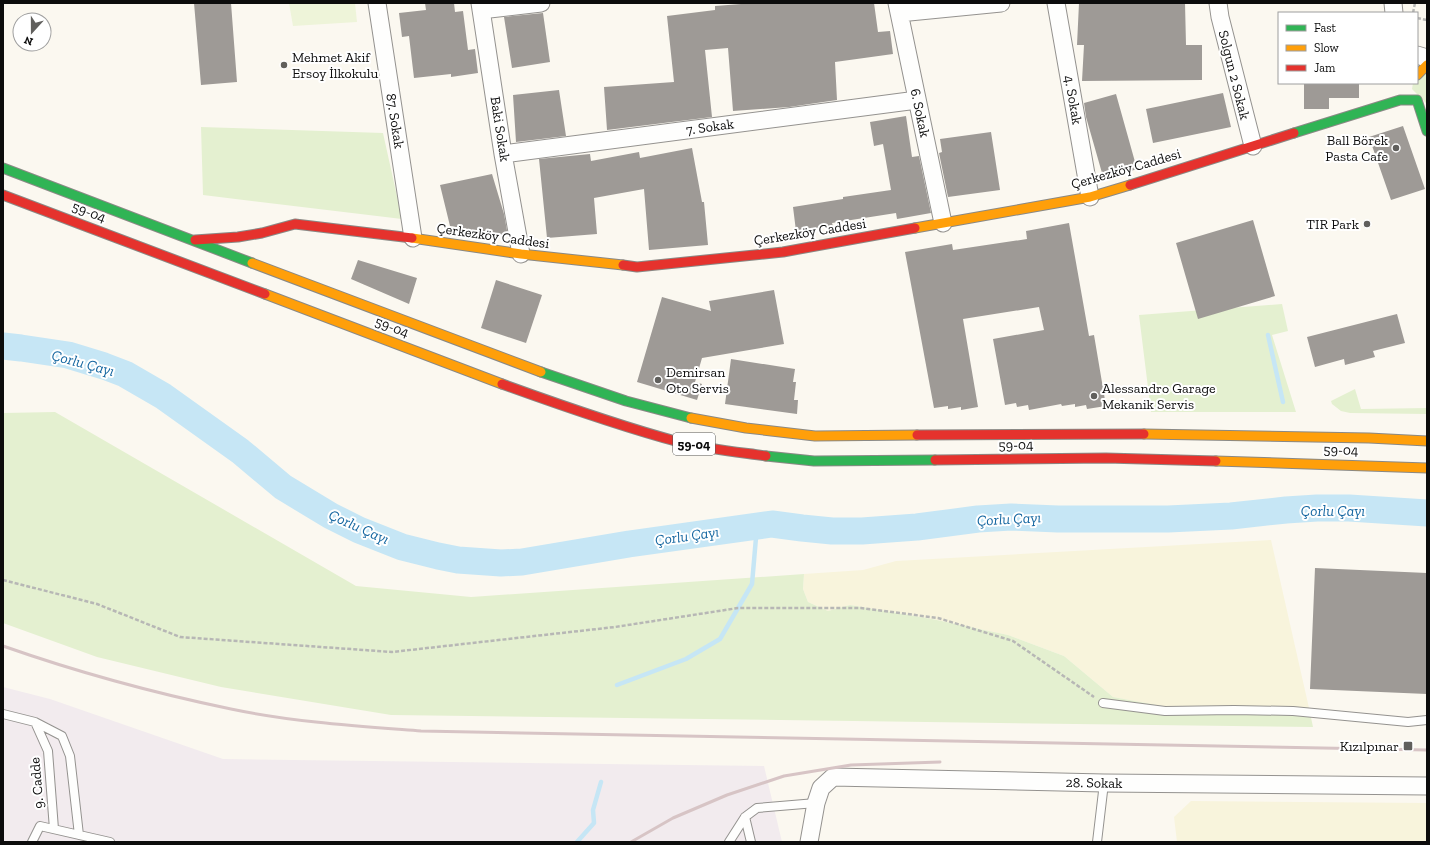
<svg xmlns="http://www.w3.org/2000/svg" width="1430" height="845" viewBox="0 0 1430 845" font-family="'Zilla Slab',serif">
  <rect width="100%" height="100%" fill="#fbf8f0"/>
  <!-- industrial -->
  <path fill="#f2ebee" d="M3,687L50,699L223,759L764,766L782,842H3Z"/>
  <!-- farmland -->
  <path fill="#f8f4dc" d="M1271,540L1309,708L1162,706L1113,697L1064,656L1008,635L932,619L850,605L828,611L808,602L803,589L804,574L863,570L896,561Z
    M1191,801L1427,803V842H1177L1174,817Z"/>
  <!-- green -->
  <path fill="#e4f0d0" d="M1427,65V104L1412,89L1413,83Z
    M201,127L383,133L402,219L203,195Z
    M1282,304L1288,331L1272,335L1296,412H1151L1139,315Z
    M1355,389L1361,409L1427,408V414L1350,413L1341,411L1332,404L1331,401Z
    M55,412L356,586L471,597L804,574L803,589L808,602L828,611L850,605L932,619L1008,635L1064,656L1113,697L1162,706L1309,708L1313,727L391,715L221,687L97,657L3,623V413Z"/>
  <!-- pitch -->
  <path fill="#eef4d9" d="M289,3H355L357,22L293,26Z"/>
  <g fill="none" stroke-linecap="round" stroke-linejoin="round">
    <!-- stream -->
    <path stroke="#c6e6f5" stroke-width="4.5" d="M1268,335L1283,402
      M617,685L686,659L720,639L752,584L757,526
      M577,842L594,823L593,810L601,782"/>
    <!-- river -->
    <path stroke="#c6e6f5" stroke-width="27" d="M3,346L21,348L68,355L104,366L125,374L163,396L240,451L283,487L331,516L359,530L402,547L438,556L458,560L501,563L522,562L629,544L772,524L802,528L832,531H862L917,527L978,519L1011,517L1058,519H1168L1231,516L1286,510L1317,508H1349L1427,513"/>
  </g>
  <!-- building -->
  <path fill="#9e9a96" d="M194,3H231L237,82L201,85Z
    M425,3H454L455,12L463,11L468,50L475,49L478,73L451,77V74L414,78L409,36L402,37L399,13L426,10Z
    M754,3H874L878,32L890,31L893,54L835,62L837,100L789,107L733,111L728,48L705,50L712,117L607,130L604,87L674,82L667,16L715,10V6Z
    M1079,3H1185L1186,45H1202V80L1082,81L1084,45H1077Z
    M543,13L550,62L512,68L504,17Z
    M1304,83H1359V98H1329V109H1304Z
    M559,90L566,136L516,142L513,95Z
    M1223,93L1231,127L1153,143L1146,109Z
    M1116,94L1137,169L1104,180L1086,117L1084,103Z
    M906,116L912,157L919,156L931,213L897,219L896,213L832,223L833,226L796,231L793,207L843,199V197L891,190L883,144L874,146L870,122Z
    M1403,126L1425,189L1391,200L1369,137Z
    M991,132L1000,190L948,197L939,153L942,152L940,139Z
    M692,148L702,202H704L708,245L649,250L644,189L594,198L597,234L547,238L539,159L590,154L591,161L639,152L640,158Z
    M492,174L504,214L508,236L450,226L440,185Z
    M1253,220L1275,296L1198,319L1176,243Z
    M1069,223L1089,336L1094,335L1106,406L1087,409L1086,405L1075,407V404L1062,406L1061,404L1029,410L1028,405L1017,407L1016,403L1005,405L993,339L1044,330L1039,307L963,319L978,407L961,410V407L948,409V406L934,408L905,252L952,244L953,250L1027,239L1026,231Z
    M358,260L417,278L409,304L351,279Z
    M496,280L542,295L526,343L481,328Z
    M774,290L784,344L702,358L695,382L702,384L697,400L637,382L662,297L711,311L709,301Z
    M1397,314L1405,343L1373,351L1375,357L1345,365L1344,359L1315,367L1307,337Z
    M731,359L795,369L793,382H796L794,400H798L797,414L725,404Z
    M1315,568L1427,573V694L1310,689Z"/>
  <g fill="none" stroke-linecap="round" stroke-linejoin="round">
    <defs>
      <path id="lane" d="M1103,703L1165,711L1234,710L1293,711L1408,722L1427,720
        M3,714L35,722L48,751L54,829
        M35,722L62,736L70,756L79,835
        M745,817L751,842
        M32,842L40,826L110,842
        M729,842L745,817L757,808L816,803
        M1097,842L1104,783"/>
      <path id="street" d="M377,3L413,238
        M480,3L503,154L521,254
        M897,3L943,223
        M1056,3L1090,197
        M1218,3L1220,17L1253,146
        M1393,3L1394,13
        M481,10L541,3
        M899,13L1001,3
        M1417,55L1427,58
        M503,154L917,100
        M809,842L816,803L821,788L833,777L1104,783L1427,786"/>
      <path id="fast" d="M1294,133L1400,100H1417L1427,131
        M3,168L252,263
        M541,372L626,401L691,418
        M766,456L814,461L935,460"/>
      <path id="slow" d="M1417,75L1427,65
        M915,228L1090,197L1130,185
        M412,238L521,254L623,265
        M252,263L541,372
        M265,294L502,384
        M691,418L746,428L815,436L917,435
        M1144,434L1369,438L1427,441
        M1216,461L1427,468"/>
      <path id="jam" d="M1130,185L1294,133
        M3,195L265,294
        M195,240L238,237L262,233L295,224L412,238
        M623,265L637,267L783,252L915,228
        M502,384C560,405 619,426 679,442C707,449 737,452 766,456
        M917,435L1144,434
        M935,460L1106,458L1216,461"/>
    </defs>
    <!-- lane casing -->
    <use href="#lane" stroke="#94928f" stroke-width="10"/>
    <!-- street casing -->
    <use href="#street" stroke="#94928f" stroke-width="19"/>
    <!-- fast casing -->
    <use href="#fast" stroke="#8a8985" stroke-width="11"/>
    <!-- slow casing -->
    <use href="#slow" stroke="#8a8985" stroke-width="11"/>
    <!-- jam casing -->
    <use href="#jam" stroke="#8a8985" stroke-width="11"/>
    <!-- path -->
    <path stroke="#b7b7b5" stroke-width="2.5" stroke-dasharray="4 2" stroke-linecap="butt" d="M1413,13L1415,3
      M1417,18L1427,20
      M3,580L97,604L180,637L392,652L615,627L738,608H861L938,618L1013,641L1094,697"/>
    <!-- lane -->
    <use href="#lane" stroke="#fefefd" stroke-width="8"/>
    <!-- street -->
    <use href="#street" stroke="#fefefd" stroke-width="17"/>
    <!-- fast -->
    <use href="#fast" stroke="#30b455" stroke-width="9"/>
    <!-- slow -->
    <use href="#slow" stroke="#ff9f0a" stroke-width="9"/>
    <!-- jam -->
    <use href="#jam" stroke="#e5322d" stroke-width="9"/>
    <!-- rail -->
    <path stroke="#d7c4c5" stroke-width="3" d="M3,646C77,672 154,693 231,709C293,722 357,726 421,731L1427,750
      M631,842L673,818L727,795L784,776L851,765L940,762"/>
  </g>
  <!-- markers -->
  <g fill="#605f5c" stroke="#fff" stroke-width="1.5">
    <circle cx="284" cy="65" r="4"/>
    <circle cx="1396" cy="148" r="4"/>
    <circle cx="1367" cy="224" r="4"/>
    <circle cx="658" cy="380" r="4"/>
    <circle cx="1094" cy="396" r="4"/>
    <rect x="1403" y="741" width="10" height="10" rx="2"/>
  </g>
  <g text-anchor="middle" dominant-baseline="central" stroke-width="4" stroke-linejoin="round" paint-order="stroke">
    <!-- shield labels -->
    <rect fill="#fff" stroke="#555" stroke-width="1" x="673" y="433" width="42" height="22" rx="3"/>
    <g font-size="13" font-weight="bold" fill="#0c0c0c">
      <text x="694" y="444">59-04</text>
    </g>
    <!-- poi labels -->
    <g font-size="14" fill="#0c0c0c" stroke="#fff" text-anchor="start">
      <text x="292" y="57">Mehmet Akif<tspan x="292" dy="16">Ersoy İlkokulu</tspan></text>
      <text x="1388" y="140" text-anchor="end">Ball Börek<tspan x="1388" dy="16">Pasta Cafe</tspan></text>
      <text x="1359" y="224" text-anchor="end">TIR Park</text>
      <text x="666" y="372">Demirsan<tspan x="666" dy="16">Oto Servis</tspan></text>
      <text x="1102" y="388">Alessandro Garage<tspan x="1102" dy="16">Mekanik Servis</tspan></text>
      <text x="1399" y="746" text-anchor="end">Kızılpınar</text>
    </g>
    <!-- street labels -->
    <g font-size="14" fill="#0c0c0c" stroke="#fff">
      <text transform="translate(1234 75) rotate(76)">Solgun 2 Sokak</text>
      <text transform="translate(1073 100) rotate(80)">4. Sokak</text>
      <text transform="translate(920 113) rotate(78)">6. Sokak</text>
      <text transform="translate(395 121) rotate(81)">87. Sokak</text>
      <text transform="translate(710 127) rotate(-8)">7. Sokak</text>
      <text transform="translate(500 129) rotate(81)">Baki Sokak</text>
      <text transform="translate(1126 169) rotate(-16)">Çerkezköy Caddesi</text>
      <text transform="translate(89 212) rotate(21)">59-04</text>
      <text transform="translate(810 232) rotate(-9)">Çerkezköy Caddesi</text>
      <text transform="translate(493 236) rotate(8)">Çerkezköy Caddesi</text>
      <text transform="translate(392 327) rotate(21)">59-04</text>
      <text transform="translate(1016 445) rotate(-1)">59-04</text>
      <text transform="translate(1341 450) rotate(2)">59-04</text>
      <text transform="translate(37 783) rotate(-95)">9. Cadde</text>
      <text transform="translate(1094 783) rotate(1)">28. Sokak</text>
    </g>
    <!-- water labels -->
    <g font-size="15" font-style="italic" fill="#1466a0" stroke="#fff">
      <text transform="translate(83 363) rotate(15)">Çorlu Çayı</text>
      <text x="1333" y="511">Çorlu Çayı</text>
      <text transform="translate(1009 519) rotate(-3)">Çorlu Çayı</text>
      <text transform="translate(359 527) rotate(24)">Çorlu Çayı</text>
      <text transform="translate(687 536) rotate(-8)">Çorlu Çayı</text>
    </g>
  </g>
  <!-- border -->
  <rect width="1430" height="845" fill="none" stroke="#0c0c0c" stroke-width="8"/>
  <!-- legend -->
  <rect x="1278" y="12" width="140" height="72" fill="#ffffff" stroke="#9e9e9e"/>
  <rect x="1286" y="25" width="20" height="6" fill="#30b455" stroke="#9e9e9e"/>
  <text x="1314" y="32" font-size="12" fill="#0c0c0c">Fast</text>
  <rect x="1286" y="45" width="20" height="6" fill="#ff9f0a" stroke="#9e9e9e"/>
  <text x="1314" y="52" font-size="12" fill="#0c0c0c">Slow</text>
  <rect x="1286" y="65" width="20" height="6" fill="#e5322d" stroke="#9e9e9e"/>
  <text x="1314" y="72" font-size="12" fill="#0c0c0c">Jam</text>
  <!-- north arrow -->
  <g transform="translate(32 32) rotate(201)"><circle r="19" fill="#ffffff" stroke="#9e9e9e"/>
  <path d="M0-3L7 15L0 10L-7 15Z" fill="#605f5c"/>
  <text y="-6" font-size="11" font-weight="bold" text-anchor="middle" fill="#0c0c0c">N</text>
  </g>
</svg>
